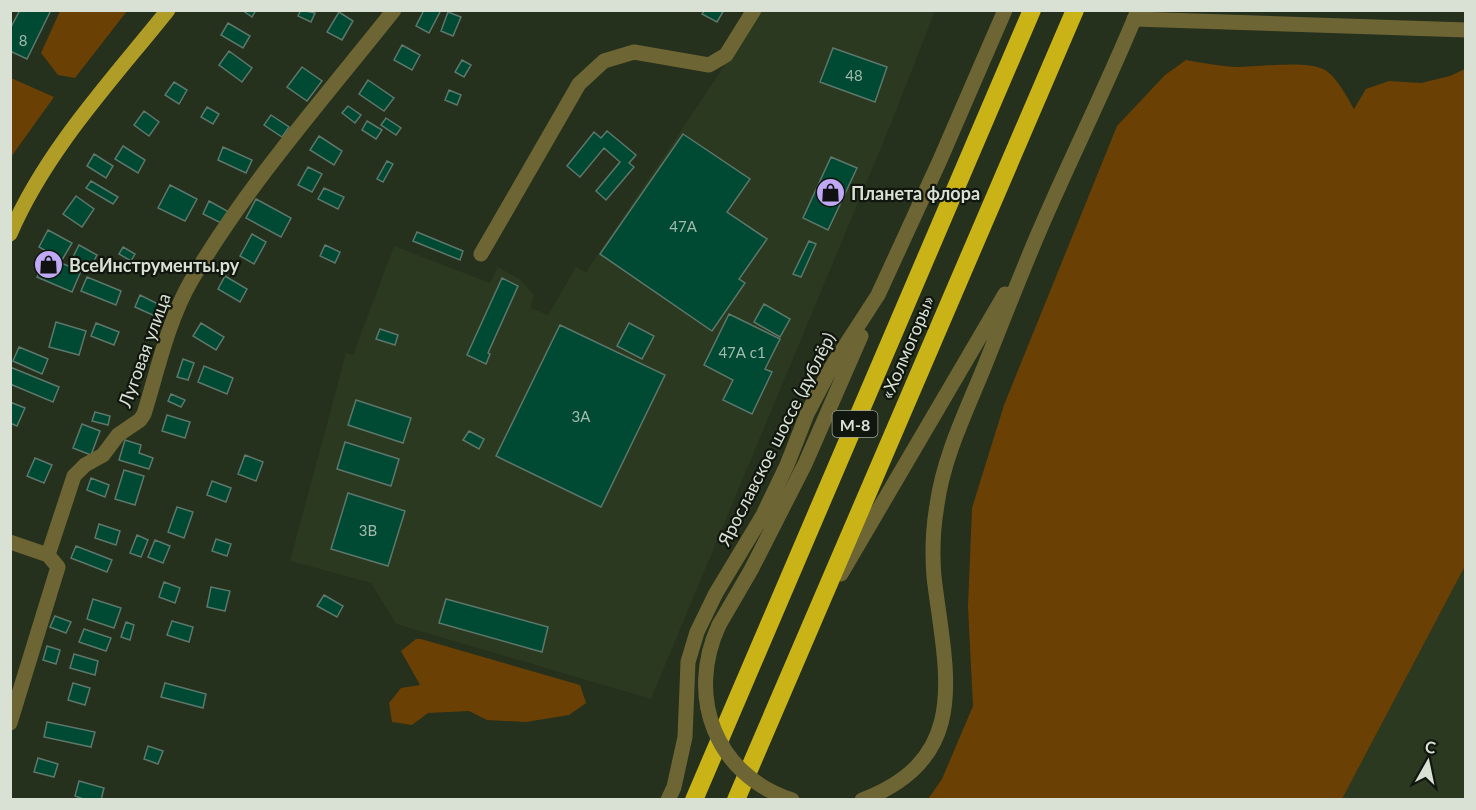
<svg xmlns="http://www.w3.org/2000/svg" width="1476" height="810" viewBox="0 0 1476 810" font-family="Lato,sans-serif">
  <rect width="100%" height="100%" fill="#25301d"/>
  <!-- built -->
  <path fill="#2b3920" d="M761,11H935L890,126L651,699L396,624L371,583L290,561L346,353L353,355L394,246L490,283L498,267L521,280L534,295L531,308L548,315L576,267L586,272Z
    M1465,566V799H1342Z"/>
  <!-- green -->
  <path fill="#6b4004" d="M60,11H127L75,78L58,75L41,53Z
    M1186,60C1203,63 1219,66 1236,67C1257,67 1306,60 1323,69C1336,75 1347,97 1354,109L1366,89L1389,81L1421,83L1450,76L1465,69V566L1342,799H928L942,779L973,706L968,607L972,508L1004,405L1117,126L1165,75Z
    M11,78L54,97L11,157Z
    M416,639H421L580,685L586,703L569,715L526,722L487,720L469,711L428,713L412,725L392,722L389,703L401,688L420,685L401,651Z"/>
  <!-- building -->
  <path fill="#004933" stroke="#5d776b" stroke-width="1.5" d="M20,10H51L27,59L10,51V29Z
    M242,10H256L252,17Z
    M301,10L315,13L311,22L298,16Z
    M424,10H441L429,33L416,26Z
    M705,10H724L717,22L702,14Z
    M339,12L353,21L342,40L327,32Z
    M448,12L461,17L453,36L441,31Z
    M228,23L250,36L243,48L221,35Z
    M402,45L420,55L412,70L394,60Z
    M833,48L887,67L875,102L820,82Z
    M229,51L252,68L242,82L219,65Z
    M462,60L471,65L464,77L455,72Z
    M302,67L322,81L307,101L287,87Z
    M368,80L394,98L384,111L359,94Z
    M174,82L187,90L179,104L165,95Z
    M449,90L461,95L457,105L445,100Z
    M348,106L361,115L355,123L342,113Z
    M207,107L219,114L213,124L201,117Z
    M144,111L159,122L149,136L134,125Z
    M271,115L289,127L282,137L264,125Z
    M386,118L401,128L396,135L381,125Z
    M367,121L382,130L376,139L362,130Z
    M607,131L636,155L629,163L634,167L606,200L596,191L620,162L604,148L580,177L567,166L594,132L601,138Z
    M683,134L750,179L727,212L767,239L739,279L745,283L712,331L600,254Z
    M319,136L342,151L334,165L310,150Z
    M123,146L145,160L138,173L115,159Z
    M223,147L252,160L246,173L218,160Z
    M94,154L113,166L106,178L87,166Z
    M831,157L857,168L828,230L803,218Z
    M387,161L393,164L383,182L377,179Z
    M308,167L322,174L312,192L298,185Z
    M91,181L118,197L113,204L86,188Z
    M170,185L197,199L185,221L158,208Z
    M324,188L344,197L338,209L318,199Z
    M76,196L94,209L82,227L63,214Z
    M256,199L291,218L281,237L246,218Z
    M209,201L229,212L223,224L203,214Z
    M48,230L72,243L62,260L39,247Z
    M417,232L463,251L460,260L413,241Z
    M252,234L266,242L254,264L240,256Z
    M809,241L816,244L801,277L793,274Z
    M79,245L97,255L91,266L73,257Z
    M325,245L340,252L335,263L320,256Z
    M123,247L135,254L131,261L119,254Z
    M46,257L81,271L72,292L37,277Z
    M225,276L247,289L240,302L218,289Z
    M87,277L121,291L116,305L81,291Z
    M502,278L518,286L488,353L490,354L486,364L467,355Z
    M140,295L160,305L155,316L135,307Z
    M764,304L790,319L780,337L754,322Z
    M729,314L780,339L765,369L772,372L752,414L723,400L733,380L704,365Z
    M56,322L86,331L79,355L49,347Z
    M96,323L119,332L114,345L91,336Z
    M201,323L224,337L216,350L193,336Z
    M629,323L654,336L642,359L617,346Z
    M560,325L665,375L601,507L496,456Z
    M380,329L398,335L395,345L376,339Z
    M19,347L48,359L42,374L13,361Z
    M183,359L194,363L188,380L177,377Z
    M204,366L233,378L227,394L198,382Z
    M10,367L59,387L53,402L10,384Z
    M171,394L185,400L181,407L168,401Z
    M356,400L411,418L403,443L348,425Z
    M10,402L25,408L17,426L10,423Z
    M95,412L110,416L108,425L92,421Z
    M167,415L190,422L185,438L162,431Z
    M82,424L100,431L91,455L73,448Z
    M469,431L484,439L479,449L463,440Z
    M125,440L141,445L139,453L153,458L149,469L119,460Z
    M345,442L399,459L391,486L337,469Z
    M245,455L263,462L256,481L238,474Z
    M35,458L52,465L44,483L27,476Z
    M124,470L144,476L135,505L115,499Z
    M91,478L109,485L105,497L87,490Z
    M212,481L231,488L226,502L207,495Z
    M348,493L405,511L388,566L331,549Z
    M177,507L193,512L184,538L168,532Z
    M99,524L120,531L116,545L95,538Z
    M137,535L148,540L141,557L130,553Z
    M216,539L231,544L227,556L212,551Z
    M155,540L170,546L163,563L148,557Z
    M76,546L112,560L107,572L71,558Z
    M164,582L180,588L175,603L159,597Z
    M211,587L230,591L225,611L207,607Z
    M324,595L343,606L337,617L317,606Z
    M93,599L121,608L114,628L87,619Z
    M446,599L548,627L542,652L439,623Z
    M55,616L71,622L66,633L50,627Z
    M172,621L193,627L189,642L167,635Z
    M126,622L134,625L130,640L121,637Z
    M84,629L111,638L106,651L79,642Z
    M47,646L60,650L56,664L43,660Z
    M74,654L98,661L95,675L70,668Z
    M73,683L90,688L85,705L68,700Z
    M165,683L206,694L203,708L161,697Z
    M47,722L95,732L91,747L44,737Z
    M148,746L163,751L158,764L144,759Z
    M38,758L58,764L54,777L34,772Z
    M79,781L104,788L101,800H86L75,796Z"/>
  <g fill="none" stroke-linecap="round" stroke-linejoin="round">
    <!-- minor -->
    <path stroke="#6e6534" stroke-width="15" d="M1134,19L1466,30
      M481,254L579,84L604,61L634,52L709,65L726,55L754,10
      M10,542L48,555L58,567L10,723
      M48,555L74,476L85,465L103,455L118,435L140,420L144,414C158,369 168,321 191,281C247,185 325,97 394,10
      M841,574L1005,294
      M719,625L751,570L805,464L861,336
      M668,800L674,787L685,737L688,662L697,632L716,593L763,515L787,465L807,414L832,366L878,295L940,160L1005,10
      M862,800C974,758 945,670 934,577C932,553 933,528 937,505C944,453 970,404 989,355C1005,315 1021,274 1038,234C1070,159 1107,86 1138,10"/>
    <!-- major -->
    <path stroke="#b09d28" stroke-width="15" d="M10,234C46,150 112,80 168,10"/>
    <!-- highway -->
    <path stroke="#cab316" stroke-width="18" d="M694,800L1032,10
      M736,800L1075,10"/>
    <!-- minor-bridge -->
    <path stroke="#6e6534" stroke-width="15" d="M719,625C686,696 715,775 792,800"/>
  </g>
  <!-- icons -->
  <defs>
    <symbol id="shop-disc" viewBox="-11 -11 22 22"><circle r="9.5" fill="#bfa9f4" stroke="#11160e"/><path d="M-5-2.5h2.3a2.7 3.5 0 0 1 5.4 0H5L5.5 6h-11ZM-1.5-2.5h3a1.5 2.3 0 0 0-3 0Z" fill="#111"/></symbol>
  </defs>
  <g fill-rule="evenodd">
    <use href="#shop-disc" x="814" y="176" width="33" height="33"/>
    <use href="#shop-disc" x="32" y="248" width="33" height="33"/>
  </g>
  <g text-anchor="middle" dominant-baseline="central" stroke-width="4.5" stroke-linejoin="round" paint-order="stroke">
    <!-- number labels -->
    <g font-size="15" fill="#a3bbac">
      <text x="23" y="40">8</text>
      <text x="854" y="75">48</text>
      <text x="683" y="226">47А</text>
      <text x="742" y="352">47А с1</text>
      <text x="581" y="416">3А</text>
      <text x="368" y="530">3В</text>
    </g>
    <!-- shield labels -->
    <rect fill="#11160e" stroke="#9da499" stroke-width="1.5" x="832.5" y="411" width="45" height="26" rx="4.5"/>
    <g font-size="16" font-weight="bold" fill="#d9e1d5">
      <text x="855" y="424">М-8</text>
    </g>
    <!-- poi labels -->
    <g font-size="18" font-weight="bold" fill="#d9e1d5" stroke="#11160e" text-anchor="start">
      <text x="851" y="193">Планета флора</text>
      <text x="69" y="265">ВсеИнструменты.ру</text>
    </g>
    <!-- street labels -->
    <g font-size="18" fill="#d9e1d5" stroke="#11160e">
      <text transform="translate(907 347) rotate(-67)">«Холмогоры»</text>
      <text transform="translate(144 350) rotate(-70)">Луговая улица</text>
      <text transform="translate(776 439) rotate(-63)">Ярославское шоссе (дублёр)</text>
    </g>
  </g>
  <!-- border -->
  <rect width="1476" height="810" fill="none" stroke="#d9e1d5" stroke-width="24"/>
  <!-- north arrow -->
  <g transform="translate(1428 762) rotate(9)" stroke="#11160e" stroke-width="4.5" paint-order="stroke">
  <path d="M0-4.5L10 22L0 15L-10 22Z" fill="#d9e1d5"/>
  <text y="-9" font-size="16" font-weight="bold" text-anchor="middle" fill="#d9e1d5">С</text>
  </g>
</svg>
